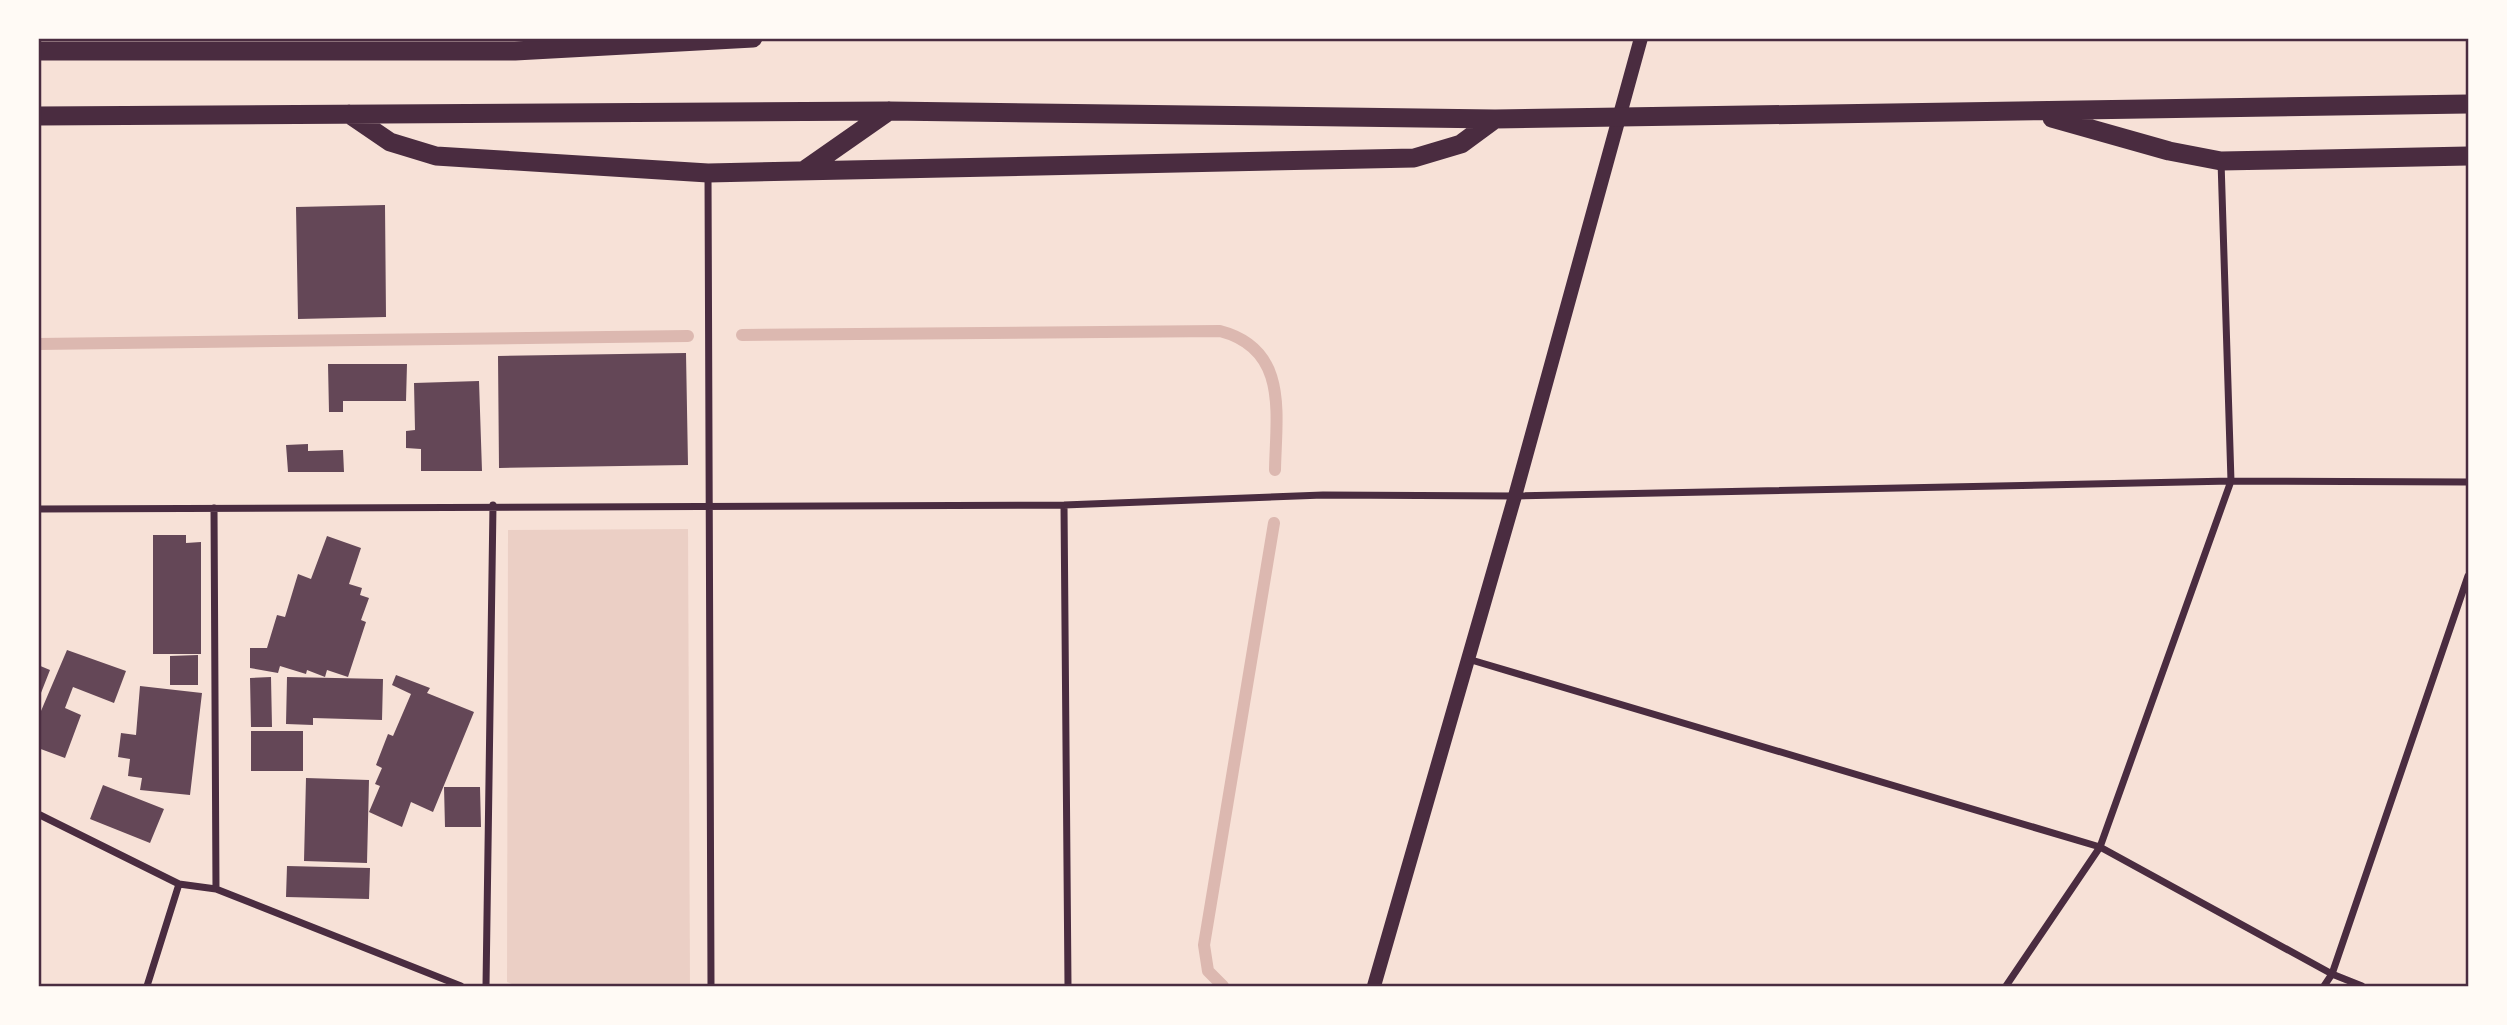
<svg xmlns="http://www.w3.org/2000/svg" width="2507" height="1025" viewBox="0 0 2507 1025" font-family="'Open Sans',sans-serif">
  <rect width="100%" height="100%" fill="#f7e1d7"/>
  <!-- green -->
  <path fill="#ebcfc5" d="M688,529L690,986H517L507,982L508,530Z"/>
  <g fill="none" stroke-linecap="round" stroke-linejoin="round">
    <!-- stream -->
    <path stroke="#dcb8b0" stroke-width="12" d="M742,335L1220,331C1289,349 1276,414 1275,470
      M38,344L688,336
      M1223,986L1208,971L1204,945L1274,523"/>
  </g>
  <!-- building -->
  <path fill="#644757" d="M385,205L386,317L298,319L296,207Z
    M686,353L688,465L499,468L498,356Z
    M328,364H407L406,401H343V412H329Z
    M479,381L482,471H421V449L406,448V431L415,430L414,383Z
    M308,444V451L343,450L344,472H288L286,445Z
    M153,535H186V543L201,542V654H153Z
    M327,536L361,548L349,584L362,588L360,595L369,598L361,620L366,622L348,677L327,670L325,677L307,670L306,674L280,666L278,673L250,668V648H267L277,615L285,617L298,574L311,579Z
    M67,650L126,671L114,703L73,687L65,708L81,715L65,758L38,748V718Z
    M198,655V685H170V656Z
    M38,665L50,670L39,698H38Z
    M396,675L430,688L427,693L474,712L433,812L411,802L402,827L369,812L380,786L375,784L382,768L376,765L388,734L393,736L411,694L392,685Z
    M271,677L272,727H251L250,678Z
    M287,677L383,679L382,720L313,718V725L286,724Z
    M140,686L202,693L190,795L140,790L142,778L128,776L130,759L118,757L121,733L136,735Z
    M251,731H303V771H251Z
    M306,778L369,780L367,863L304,861Z
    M103,785L164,809L150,843L90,819Z
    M444,787H480L481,827H445Z
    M287,866L370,868L369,899L286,897Z"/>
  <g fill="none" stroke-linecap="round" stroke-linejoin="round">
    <!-- minor -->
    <path stroke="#4a2c40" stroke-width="7" d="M708,174L711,986
      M1064,505L1068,986
      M214,508L216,889
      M38,509L1064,505L1323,495L1515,496L2231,481L2468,482
      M1468,659L2100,847L2332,974L2362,986
      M38,814L179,884L216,889L461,986
      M147,986L179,884
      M486,986L493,505
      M2006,986L2100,847L2231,481L2221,161
      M2324,986L2332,974L2468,576"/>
    <!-- secondary -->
    <path stroke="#4a2c40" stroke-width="14" d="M1374,986L1515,496L1641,38"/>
    <!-- trunk -->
    <path stroke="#4a2c40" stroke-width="19" d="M38,51H515L753,38
      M349,114L390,142L436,156L708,173L1414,158L1461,144L1495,119
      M38,116L889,111L1495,119L2468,104
      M2052,118L2169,151L2221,161L2468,156
      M806,169L889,111"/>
  </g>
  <!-- border -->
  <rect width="2507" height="1025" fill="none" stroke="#fffaf5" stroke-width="80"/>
  <rect x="40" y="40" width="2427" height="945" fill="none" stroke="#4a2c40" stroke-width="2.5"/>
</svg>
